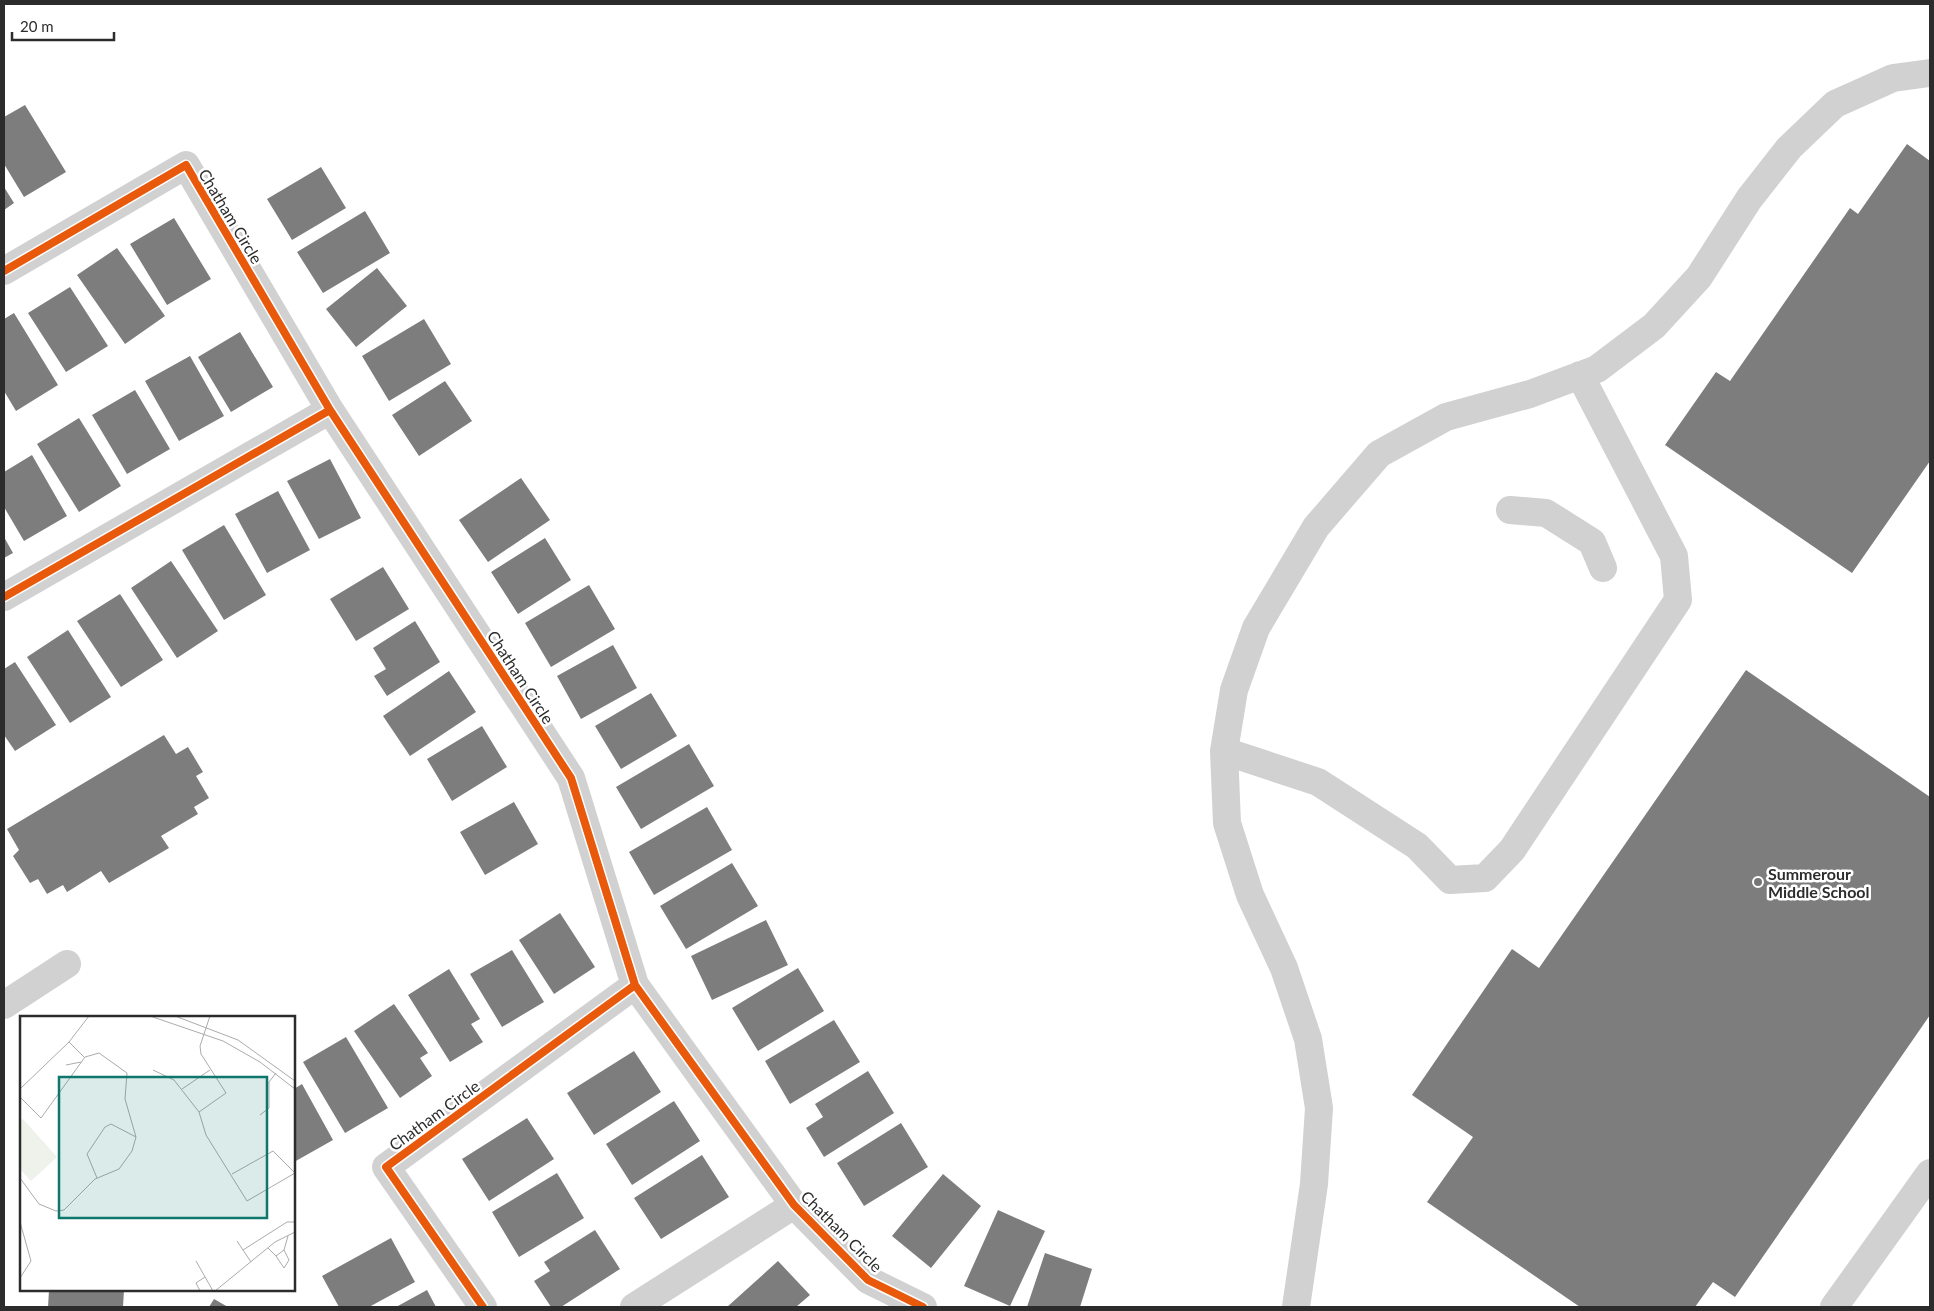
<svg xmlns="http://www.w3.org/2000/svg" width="1934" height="1311" viewBox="0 0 1934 1311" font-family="Lato,sans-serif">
  <rect width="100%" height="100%" fill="#fff"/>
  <!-- building -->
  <path fill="#7d7d7d" d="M25,105L66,172L24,197L4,164V117Z
    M1907,144L1930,161V461L1852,573L1665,445L1716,372L1730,381L1850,208L1858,214Z
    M321,167L346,208L292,240L267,199Z
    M4,187L14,203L4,210Z
    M365,211L390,253L323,293L297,252Z
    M174,218L211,279L167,305L130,244Z
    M117,248L165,316L125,344L77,275Z
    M377,268L407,306L356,347L326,309Z
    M70,287L108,346L66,372L28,313Z
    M14,313L58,385L16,411L4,391V319Z
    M424,319L451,364L389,401L362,356Z
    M240,332L273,387L231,412L198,357Z
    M190,356L224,416L179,441L145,381Z
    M445,381L472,421L419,456L392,415Z
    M135,390L170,449L127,474L92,415Z
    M79,418L121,486L79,512L37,444Z
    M32,455L67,516L24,541L4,507V472Z
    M330,459L361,518L319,539L287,481Z
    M521,478L550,520L488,562L459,520Z
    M278,491L310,550L267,573L235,514Z
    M224,525L266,595L224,620L182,550Z
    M4,537L13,553L4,558Z
    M545,538L571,580L518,614L491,572Z
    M171,561L218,631L177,658L131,588Z
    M383,567L409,609L356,641L330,599Z
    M589,585L615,629L551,667L525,623Z
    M120,594L163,660L121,687L77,621Z
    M415,621L440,662L387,696L374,676L386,669L373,648Z
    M68,630L111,697L70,723L27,657Z
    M613,645L637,688L581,719L557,676Z
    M15,662L56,725L15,751L4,735V669Z
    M1746,670L1930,797V1015L1735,1297L1713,1282L1695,1307H1580L1427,1202L1473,1137L1412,1095L1512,949L1539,968Z
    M449,671L476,712L410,756L383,716Z
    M651,693L677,736L621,769L595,726Z
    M482,726L507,767L452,801L427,759Z
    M164,735L176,754L188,747L203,772L196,776L209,798L194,807L198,814L161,836L169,848L109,883L101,871L67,892L63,885L47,894L38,879L30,883L13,856L19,850L7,829Z
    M689,744L714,786L641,829L616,787Z
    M514,802L538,844L485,875L460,832Z
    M707,807L732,850L654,895L629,852Z
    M732,863L758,906L686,949L660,906Z
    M560,913L595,967L554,994L519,940Z
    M766,920L788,965L712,1000L691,956Z
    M512,950L544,1002L502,1027L470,974Z
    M798,968L824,1011L758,1051L732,1008Z
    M449,969L480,1019L471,1024L483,1042L450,1062L408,995Z
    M394,1004L428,1053L420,1058L432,1076L400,1098L354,1031Z
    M834,1020L860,1062L790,1104L765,1061Z
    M346,1037L388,1108L345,1133L303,1062Z
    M634,1051L661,1092L594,1135L567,1093Z
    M868,1071L894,1113L824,1157L806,1128L823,1117L815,1104Z
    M302,1084L333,1140L294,1162V1089Z
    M674,1101L700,1141L632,1185L606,1144Z
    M527,1118L554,1159L489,1201L462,1159Z
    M901,1123L928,1167L864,1206L837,1163Z
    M702,1155L729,1197L661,1239L634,1198Z
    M557,1173L584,1218L519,1257L492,1212Z
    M943,1174L981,1206L931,1268L892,1236Z
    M998,1210L1045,1231L1010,1306L964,1286Z
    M595,1230L620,1269L561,1307H551L534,1281L550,1271L544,1262Z
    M391,1238L415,1282L369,1307H339L322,1276Z
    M1045,1253L1092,1269L1080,1307H1027Z
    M778,1261L810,1295L796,1307H727Z
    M49,1290H124L123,1307H48Z
    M427,1290L436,1307H396Z
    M214,1299L228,1307H209Z"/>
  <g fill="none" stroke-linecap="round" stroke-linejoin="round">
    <!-- minor -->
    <path stroke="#d1d1d1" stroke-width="28" d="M4,271L186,165L330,410L571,778L635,985L386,1167L483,1307
      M1510,510L1546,513L1592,542L1603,568
      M4,597L330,410
      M1224,751L1318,782L1417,846L1450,880L1485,878L1512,850L1678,600L1674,556L1580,375
      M635,985L794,1205L868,1280L923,1307
      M4,1005L67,964
      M634,1307L794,1205
      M1296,1307L1314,1184L1319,1108L1308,1039L1284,968L1250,895L1227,823L1224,751L1234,690L1256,628L1316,527L1379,454L1446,417L1530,394L1597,369L1654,326L1699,277L1749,199L1789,148L1835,104L1893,78L1930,73
      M1834,1307L1930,1173"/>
    <defs>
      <path id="cycleway" d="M4,271L186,165L330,410L571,778L635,985L386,1167L483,1307
        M4,597L330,410
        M635,985L794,1205L868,1280L923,1307"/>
    </defs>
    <!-- cycleway casing -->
    <use href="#cycleway" stroke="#fff" stroke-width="11"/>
    <!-- cycleway -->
    <use href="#cycleway" stroke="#e8590c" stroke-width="8"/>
  </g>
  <!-- markers -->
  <circle fill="#767676" stroke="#fff" stroke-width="2" cx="1758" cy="882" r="5"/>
  <g text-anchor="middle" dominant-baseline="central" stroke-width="5" stroke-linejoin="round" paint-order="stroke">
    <!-- street labels -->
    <g font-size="16" fill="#2c2c2c" stroke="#fff">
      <text transform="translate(231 216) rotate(59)">Chatham Circle</text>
      <text transform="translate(521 677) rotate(57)">Chatham Circle</text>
      <text transform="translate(434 1115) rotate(-36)">Chatham Circle</text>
      <text transform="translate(842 1231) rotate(45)">Chatham Circle</text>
    </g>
    <!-- poi labels -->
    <g font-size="16" font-weight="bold" fill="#2c2c2c" stroke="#fff" text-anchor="start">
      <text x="1768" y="873">Summerour<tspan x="1768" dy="18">Middle School</tspan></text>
    </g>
  </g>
  <!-- overview -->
  <g transform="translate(20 1016)">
    <rect width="275" height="275" fill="#fff"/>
    <path d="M3,103L37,141L11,165L0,153V105Z" fill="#eff2eb"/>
    <path fill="none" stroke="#ababab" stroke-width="1" d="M130,0L203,25L240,46L275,73M155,0L218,24L275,65M190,0L180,30L181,38L206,77L179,96L186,119L227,185L275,157M49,26L65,42M46,49L61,46M133,54L154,64L179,96M0,73L49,26L69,0M162,73L190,54M0,81L21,102L65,41L79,37L107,57L105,83L116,121L112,135L99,153L75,163L44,194L36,195L19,188L0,162M240,99L249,92V66L256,57M212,158L253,135L275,157M77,162L67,138L85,111L91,108L116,121M0,206L11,245L0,262M217,225L231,246M248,232L256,240L264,234L268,220M223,234L267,206H275M256,240L264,252L269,244L264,234M176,245L193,275M180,275L176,267L185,261M195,275L255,226L275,216"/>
    <path fill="#0f766e" fill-opacity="0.15" stroke="#0f766e" stroke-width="2.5" d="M39,61H247V202H39Z"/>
    <rect width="275" height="275" fill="none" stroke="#2c2c2c" stroke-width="2.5"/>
  </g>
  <!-- border -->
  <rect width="1934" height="1311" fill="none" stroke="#2c2c2c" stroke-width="10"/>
  <!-- scale -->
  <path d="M12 32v8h102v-8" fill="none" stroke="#2c2c2c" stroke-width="2.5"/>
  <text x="20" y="32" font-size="15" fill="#2c2c2c" stroke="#ffffff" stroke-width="4" paint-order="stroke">20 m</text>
</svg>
